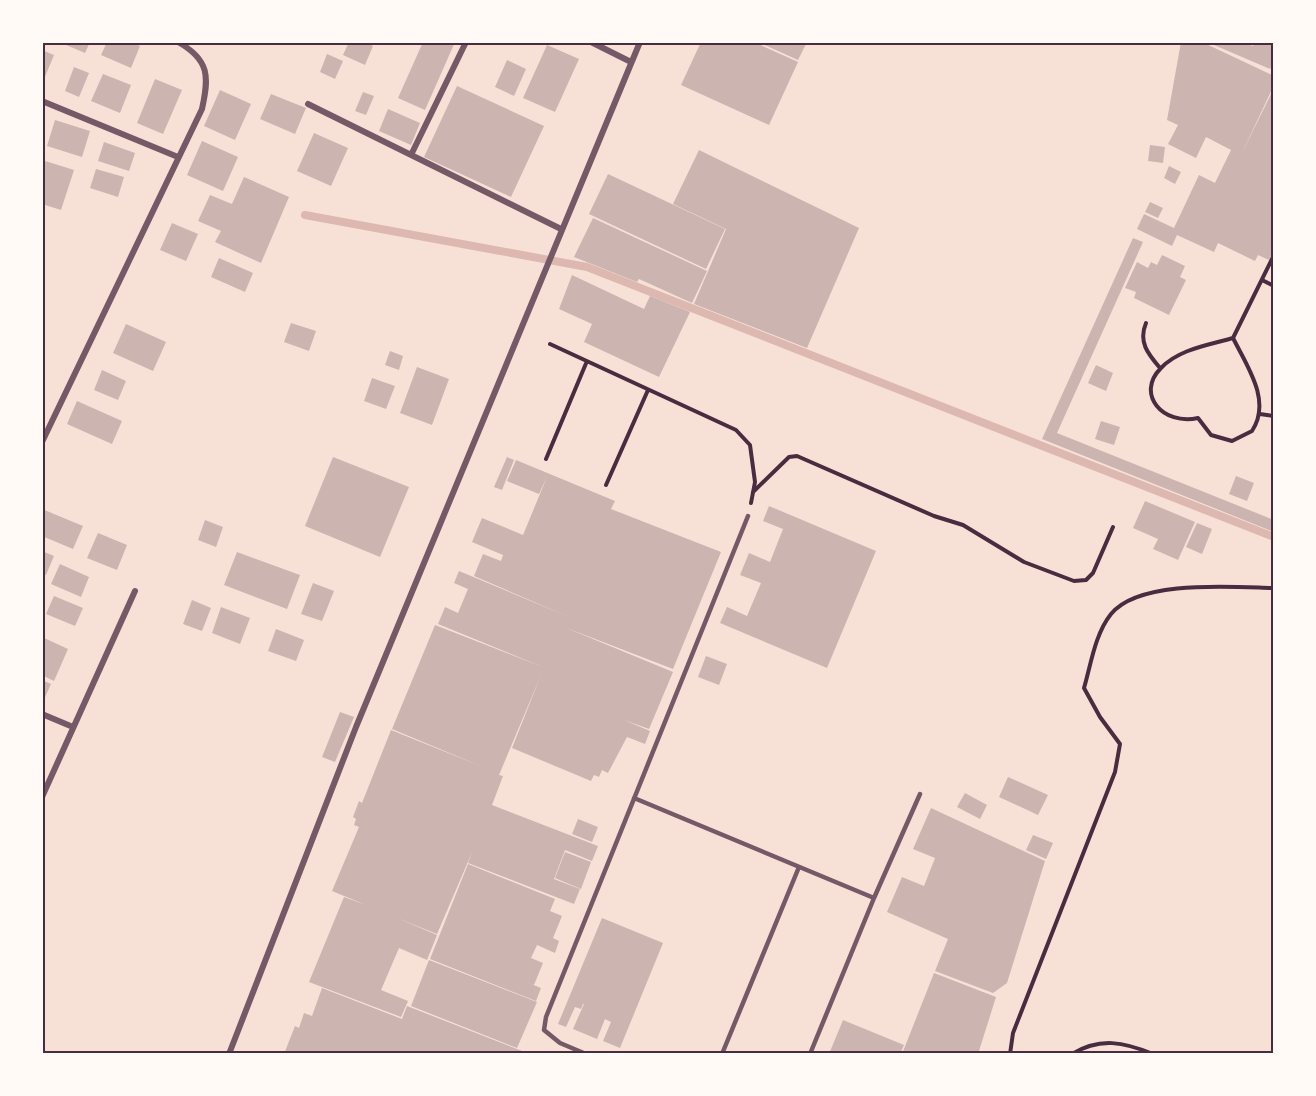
<svg xmlns="http://www.w3.org/2000/svg" width="1316" height="1096" viewBox="0 0 1316 1096" font-family="Rubik,sans-serif">
  <rect width="100%" height="100%" fill="#f7e1d7"/>
  <g fill="none" stroke-linecap="round" stroke-linejoin="round">
    <!-- stream -->
    <path stroke="#dcb8b0" stroke-width="8" d="M305,215L587,267L1274,537"/>
  </g>
  <!-- building -->
  <path fill="#ccb4b1" d="M59,42H90L85,53Z
    M107,42H130L140,46L131,68L101,55Z
    M349,42H364L373,46L365,65L343,55Z
    M423,42H455L425,110L398,98Z
    M701,42H754L798,62L769,125L681,85Z
    M758,42H807L798,60Z
    M1181,42H1202L1274,76V85L1241,155L1274,88V249L1269,260L1258,255L1255,261L1218,243L1214,252L1177,235L1172,246L1137,229L1144,214L1174,228L1199,175L1215,183L1231,150L1206,137L1196,158L1168,144L1178,125L1167,120Z
    M1207,42H1244L1253,46L1255,42H1274V62L1270,69Z
    M547,45L579,59L555,112L523,98Z
    M42,50L54,55L42,84Z
    M327,54L343,61L335,79L320,72Z
    M507,60L526,69L514,96L495,87Z
    M74,67L89,73L79,97L65,91Z
    M103,74L131,85L120,113L91,101Z
    M155,79L182,90L163,134L137,123Z
    M457,86L544,126L511,197L424,157Z
    M220,90L251,104L235,140L204,126Z
    M363,92L374,96L366,115L355,111Z
    M271,94L306,108L295,134L260,119Z
    M388,109L420,123L411,145L379,131Z
    M55,120L90,131L82,157L47,146Z
    M314,133L348,148L331,186L297,171Z
    M202,141L238,157L223,191L187,175Z
    M104,142L135,153L129,171L98,161Z
    M1150,145L1165,147L1163,163L1148,161Z
    M699,150L859,228L807,348L694,304L726,229L673,204Z
    M42,160L74,170L61,210L42,204Z
    M1169,166L1181,172L1175,184L1164,178Z
    M96,169L124,177L118,197L90,188Z
    M608,174L725,229L706,269L589,214Z
    M244,177L289,197L261,263L215,242L221,231L198,221L210,195L232,204Z
    M1150,202L1163,208L1158,218L1145,212Z
    M593,218L707,271L692,303L639,279L637,282L574,257Z
    M172,223L198,234L186,261L160,250Z
    M1133,238L1143,242L1057,433L1274,520V532L1042,439Z
    M1162,255L1185,266L1180,277L1186,280L1169,315L1134,298L1136,292L1125,288L1137,262L1148,268L1151,262L1157,265Z
    M219,258L253,273L245,292L211,277Z
    M572,275L644,309L650,296L690,312L659,377L584,342L592,324L559,309Z
    M291,323L316,331L309,351L284,342Z
    M126,324L166,342L153,371L113,353Z
    M390,351L403,356L399,370L385,365Z
    M1096,365L1113,373L1106,391L1088,383Z
    M417,367L449,379L432,425L400,413Z
    M102,370L126,381L118,400L94,390Z
    M372,378L395,386L386,409L364,401Z
    M77,401L122,421L112,444L67,424Z
    M1101,421L1120,427L1114,445L1095,439Z
    M333,457L409,487L380,557L305,526Z
    M507,457L514,460L502,490L494,487Z
    M516,460L615,501L611,509L721,552L673,669L564,627L673,672L649,729L624,720L650,731L645,744L627,737L608,773L602,770L599,777L594,775L591,781L512,748L541,675L499,775L503,776L492,805L598,846L592,861L565,850L554,879L580,889L574,904L468,863L473,850L437,934L397,918L437,935L427,960L399,948L381,990L408,1001L401,1017L309,982L344,897L366,905L332,891L359,827L354,825L356,819L353,817L359,801L362,803L391,730L483,767L392,729L435,625L545,668L438,624L445,607L458,613L468,589L454,583L459,571L569,617L474,576L483,554L501,561L503,555L472,542L482,518L523,535L547,477L539,494L507,481Z
    M1236,476L1254,483L1247,501L1229,494Z
    M1145,501L1195,522L1178,560L1153,549L1158,539L1133,528Z
    M769,506L876,551L827,668L720,623L727,607L747,616L761,583L740,575L749,553L770,562L783,529L763,521Z
    M42,509L83,526L73,549L42,536Z
    M205,520L223,527L216,547L198,540Z
    M1197,523L1212,529L1202,554L1186,547Z
    M98,533L127,545L117,570L87,558Z
    M42,551L54,556L46,575L42,573Z
    M237,552L300,575L287,609L224,585Z
    M60,564L89,577L81,597L51,584Z
    M313,583L334,591L322,621L301,614Z
    M54,596L83,608L75,626L46,614Z
    M192,600L211,608L202,631L183,624Z
    M221,607L250,618L240,644L212,633Z
    M276,629L304,640L296,661L268,651Z
    M42,637L68,649L54,681L42,675Z
    M706,656L727,664L719,685L698,677Z
    M42,680L51,684L42,704Z
    M340,712L354,717L335,762L322,757Z
    M1008,777L1048,795L1038,815L999,797Z
    M965,793L987,805L980,819L957,807Z
    M931,808L1045,861L1007,983L993,993L935,971L948,939L887,912L902,877L924,886L935,858L913,849Z
    M578,819L598,827L592,842L572,834Z
    M1033,835L1053,843L1046,859L1026,850Z
    M565,852L591,862L581,889L555,878Z
    M468,864L555,899L550,911L562,916L553,938L559,941L555,953L537,945L531,958L543,963L534,985L526,982L541,988L536,1001L430,959Z
    M602,918L663,943L620,1048L603,1041L611,1022L605,1019L597,1039L573,1029L584,1004H583L581,1009L575,1007L566,1027L558,1024Z
    M429,960L537,1002L517,1048L411,1006Z
    M934,973L996,997L978,1054H902Z
    M322,988L402,1019L407,1006L530,1054H284L295,1026L299,1028L304,1013L312,1016Z
    M843,1020L904,1045L900,1054H829Z"/>
  <g fill="none" stroke-linecap="round" stroke-linejoin="round">
    <!-- path -->
    <path stroke="#4a2c40" stroke-width="4" d="M1262,280L1274,286
      M1146,323C1138,342 1148,354 1160,368
      M1233,338C1247,366 1272,401 1252,431L1232,441L1211,435L1198,418C1163,426 1135,394 1161,368C1179,349 1209,345 1233,338Z
      M1233,338L1274,255
      M550,344L736,430L750,445L755,482L751,503
      M1260,414L1274,416
      M546,459L587,361
      M606,485L648,390
      M753,492L789,457L797,456L934,516L963,525L1024,562L1074,581L1086,580L1093,573L1113,527
      M1010,1054L1013,1033L1115,772L1120,744L1100,717L1084,688C1091,664 1095,634 1111,614C1139,579 1233,587 1274,588
      M1072,1054C1100,1037 1124,1042 1153,1054"/>
    <!-- service -->
    <path stroke="#755966" stroke-width="4.5" d="M634,798L874,898L810,1054
      M874,898L920,794
      M586,1054L560,1043L544,1030L546,1017L748,516
      M722,1054L799,867"/>
    <!-- minor -->
    <path stroke="#755966" stroke-width="6" d="M591,42L631,62
      M42,101L178,157
      M308,104L561,229
      M411,155L466,42
      M42,442L202,109C209,77 210,60 178,42
      M42,714L73,727
      M42,797L135,591
      M229,1054L356,727L640,42"/>
  </g>
  <!-- border -->
  <rect width="1316" height="1096" fill="none" stroke="#fffaf5" stroke-width="87"/>
  <rect x="44" y="44" width="1228" height="1008" fill="none" stroke="#4a2c40" stroke-width="2"/>
</svg>
